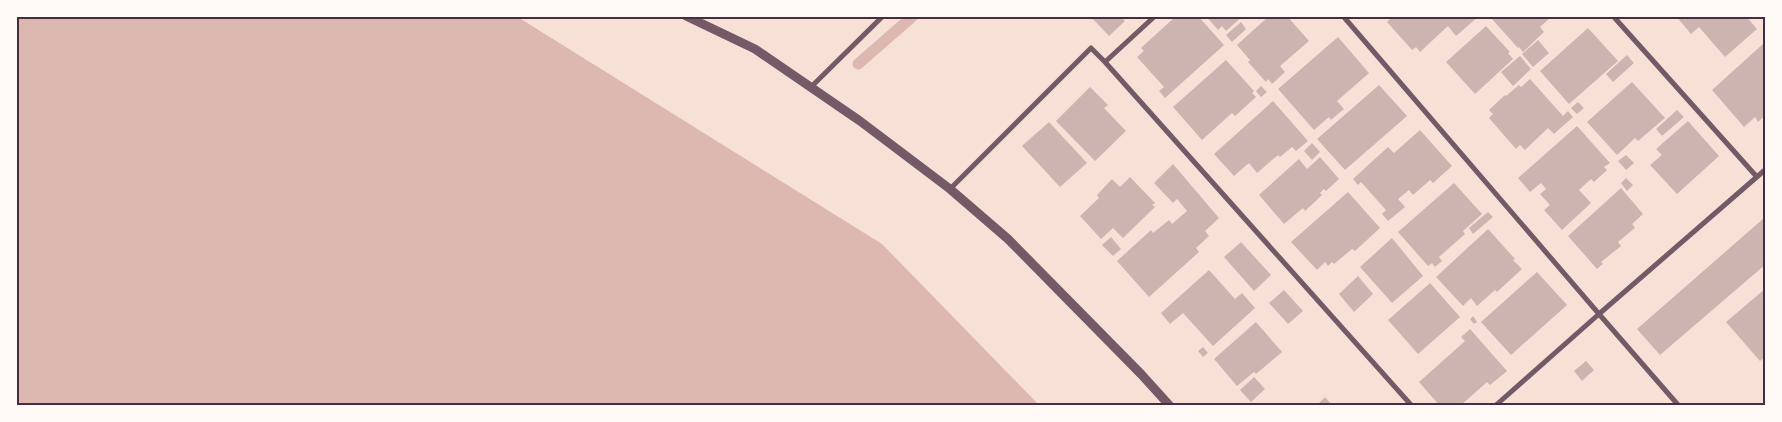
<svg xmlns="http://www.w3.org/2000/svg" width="1782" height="422" viewBox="0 0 1782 422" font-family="Cabin,sans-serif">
  <rect width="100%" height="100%" fill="#f7e1d7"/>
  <!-- water -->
  <path fill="#dcb8b0" d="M16,16H516L882,244L1040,406H16Z"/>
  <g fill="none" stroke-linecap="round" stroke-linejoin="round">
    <!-- stream -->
    <path stroke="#dcb8b0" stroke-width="11" d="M858,64L913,16"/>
  </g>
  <!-- building -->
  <path fill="#ccb4b1" d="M1092,16H1120L1125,21L1109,36L1091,17Z
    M1176,16H1198L1224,45L1165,98L1159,91L1164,87L1137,57L1144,51L1141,48Z
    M1206,16H1243L1226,31L1222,26L1218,30Z
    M1269,16H1287L1309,41L1280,66L1285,72L1272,84L1268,79L1266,82L1248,62L1250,60L1237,45Z
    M1389,16H1479L1456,36L1448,26L1420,52L1416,47L1412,50L1387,22L1391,18Z
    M1493,16H1552L1540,27L1544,32L1523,52L1519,47L1518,48L1491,18Z
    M1676,16H1746L1757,29L1725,57L1699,27L1691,34Z
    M1241,22L1246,29L1232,42L1226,35Z
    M1486,26L1510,52L1508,53L1513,59L1475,94L1446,62Z
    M1588,28L1618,61L1569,104L1540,71Z
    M1338,37L1369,73L1337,101L1344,109L1331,120L1329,117L1314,130L1278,89Z
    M1538,40L1549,53L1533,67L1522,54Z
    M1764,43L1766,45V115L1758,122L1755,117L1744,127L1712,90Z
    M1627,55L1634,63L1613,82L1606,74Z
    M1520,56L1531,69L1513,86L1501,72Z
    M1226,60L1254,91L1252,93L1256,97L1235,116L1232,113L1202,140L1173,107Z
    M1530,79L1563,116L1568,111L1573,117L1554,134L1548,128L1525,150L1520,145L1516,149L1489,118L1493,114L1489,110L1505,95L1506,96L1519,85L1521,87Z
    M1632,82L1665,118L1638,141L1635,138L1617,155L1587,122Z
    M1379,85L1407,116L1345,170L1317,139Z
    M1261,86L1267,92L1261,97L1256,91Z
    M1090,87L1108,105L1104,108L1126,131L1095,161L1056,121Z
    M1273,101L1308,141L1296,151L1292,147L1280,157L1278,155L1257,173L1249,163L1234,176L1214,154Z
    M1578,102L1584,108L1577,114L1571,108Z
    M1677,110L1684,117L1662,136L1656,129Z
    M1688,121L1719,156L1677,194L1650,165L1662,155L1656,149Z
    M1049,122L1087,163L1060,187L1022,146Z
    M1577,126L1610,163L1604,167L1607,170L1594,182L1591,179L1579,190L1591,203L1562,230L1544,210L1550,205L1540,194L1546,189L1541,183L1530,192L1518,178Z
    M1420,130L1452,166L1433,183L1430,180L1413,195L1409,190L1398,199L1405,207L1388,221L1382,214L1386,210L1361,182L1358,185L1353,179L1388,147L1394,153Z
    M1312,143L1320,152L1312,160L1304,151Z
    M1626,155L1634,163L1626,170L1618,161Z
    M1320,157L1339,179L1326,191L1324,189L1320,193L1322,195L1305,211L1303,208L1284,224L1259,195L1299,159L1307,169Z
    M1173,164L1219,218L1205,231L1209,236L1196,248L1199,252L1149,297L1117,261L1151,230L1153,233L1169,220L1172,224L1187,211L1177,199L1173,203L1154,183Z
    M1130,177L1155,203L1152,205L1155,207L1123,238L1113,228L1101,239L1080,216L1099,198L1097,195L1112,179L1120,187Z
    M1626,178L1633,185L1627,191L1621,183Z
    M1454,183L1482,214L1463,231L1465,234L1439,257L1442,261L1435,267L1432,263L1428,266L1398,232Z
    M1621,188L1643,214L1632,224L1635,228L1618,242L1621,246L1601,262L1603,264L1597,269L1568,236Z
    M1348,192L1380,228L1355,251L1352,249L1334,264L1332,262L1328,266L1325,262L1317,270L1291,242Z
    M1488,212L1493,217L1473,234L1469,228Z
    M1764,218L1766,220V264L1660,355L1637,329Z
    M1488,229L1515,259L1513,260L1522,269L1497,292L1495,290L1477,306L1471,298L1463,306L1436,277Z
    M1111,237L1121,249L1113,256L1102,245Z
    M1392,238L1423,276L1392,303L1360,267Z
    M1241,242L1271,275L1254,291L1224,257Z
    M1209,270L1235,299L1242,293L1255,308L1213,346L1183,313L1170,324L1161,313Z
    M1537,272L1567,305L1511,355L1481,322Z
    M1358,276L1373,294L1354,312L1339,294Z
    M1430,283L1460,317L1418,354L1388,320Z
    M1766,288V356L1760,361L1726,322Z
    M1284,290L1303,311L1288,324L1269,303Z
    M1473,316L1477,322L1474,324L1470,319Z
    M1256,322L1282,352L1256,374L1254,372L1237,386L1214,359Z
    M1470,329L1507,371L1490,385L1487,382L1460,406H1440L1419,382L1465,341L1461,337Z
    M1203,347L1208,353L1203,357L1198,351Z
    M1586,361L1594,370L1582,381L1574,371Z
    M1254,377L1265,389L1251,402L1240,390Z
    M1325,397L1333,406H1316Z"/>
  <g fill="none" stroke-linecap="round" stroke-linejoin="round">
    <!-- minor -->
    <path stroke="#755966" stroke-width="5" d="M1343,16L1599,314L1766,169
      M1613,16L1757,177
      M1105,62L1412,406
      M811,87L883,16
      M950,189L1091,48L1105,62L1155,16
      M1495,406L1599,314L1679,406"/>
    <!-- tertiary -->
    <path stroke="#755966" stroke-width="9" d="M686,16L755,49L860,121L950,189L1008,239L1141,374L1170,406"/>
  </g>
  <!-- border -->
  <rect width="1782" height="422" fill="none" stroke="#fffaf5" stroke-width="35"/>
  <rect x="18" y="18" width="1746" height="386" fill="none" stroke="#4a2c40" stroke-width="2"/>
</svg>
